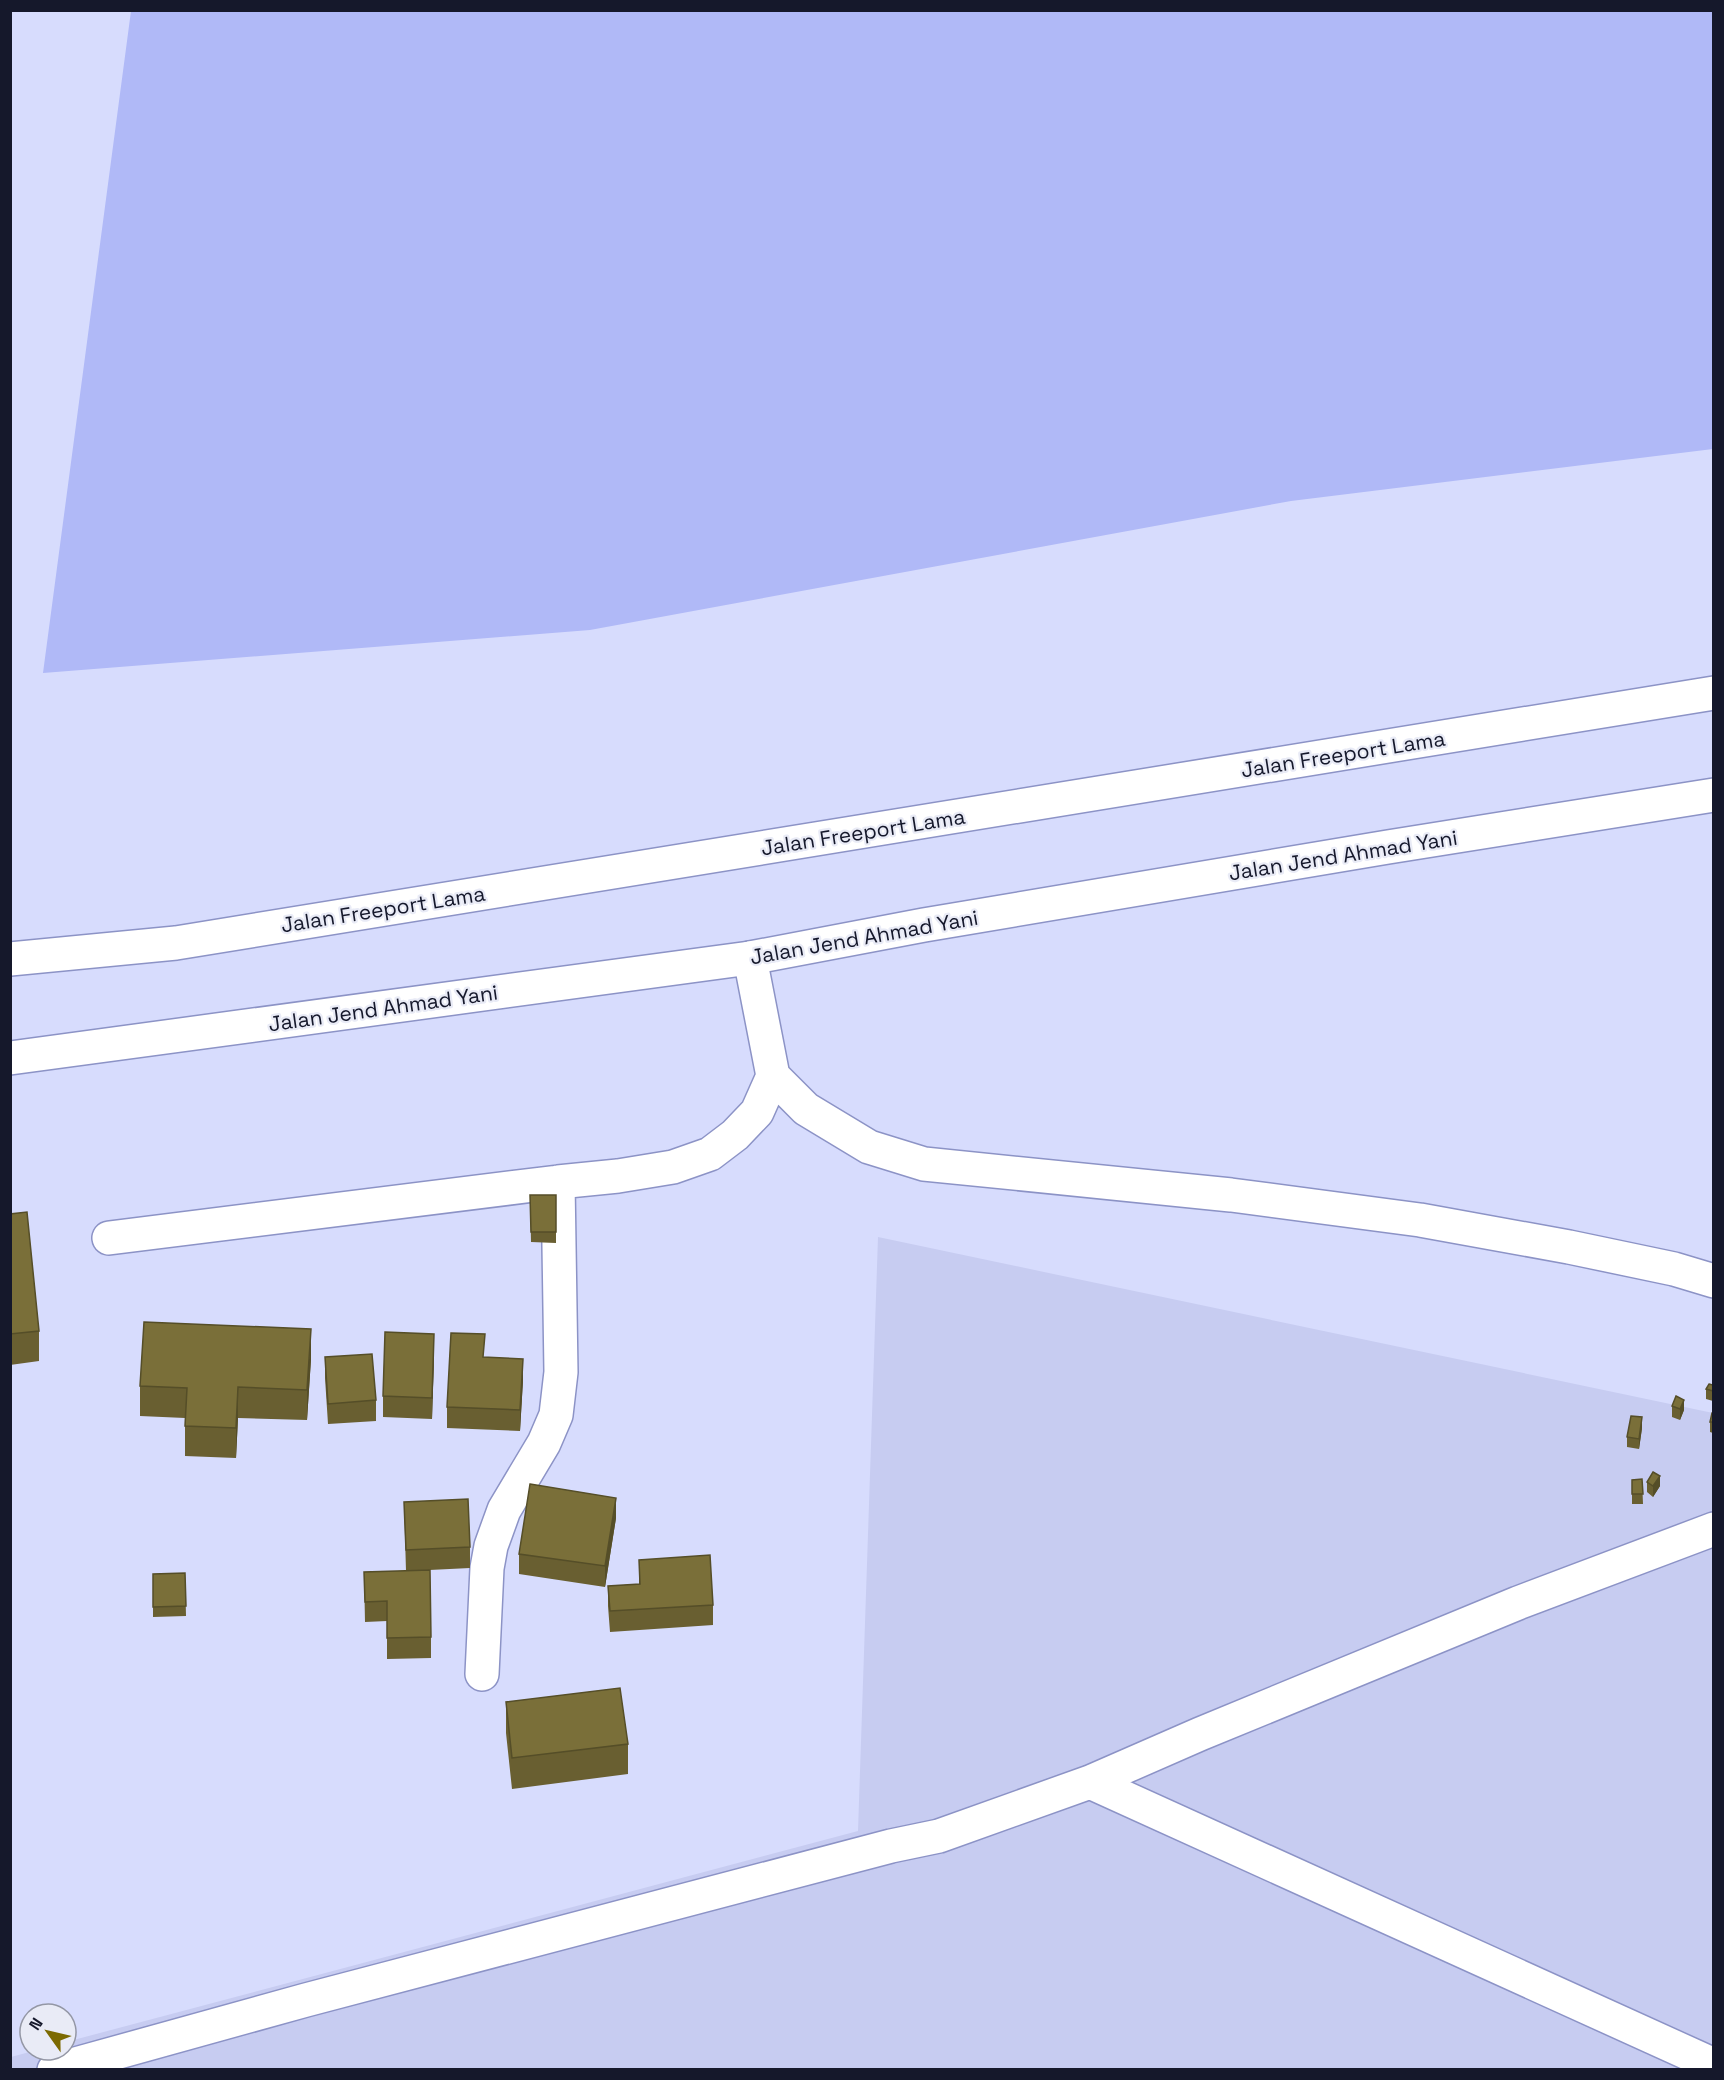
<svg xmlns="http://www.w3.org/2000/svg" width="1724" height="2080" viewBox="0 0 1724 2080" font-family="'Space Grotesk',sans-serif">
  <rect width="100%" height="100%" fill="#d7dcfd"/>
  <!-- built -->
  <path fill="#c7ccf1" d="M878,1237L1713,1413V2069L11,2070V2057L37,2050H66V2042L858,1831Z"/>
  <!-- water -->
  <path fill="#b0b9f7" d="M131,11H1713V449L1291,501L590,630L43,673Z"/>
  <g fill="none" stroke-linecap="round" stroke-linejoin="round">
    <defs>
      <path id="minor" d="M750,958L773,1076L806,1109L869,1147L924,1164L1231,1195L1420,1220L1569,1247L1674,1269L1714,1281
        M10,959L176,943L1714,693
        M109,1238L558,1182L618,1176L673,1167L710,1154L735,1135L757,1112L773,1076
        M482,1674L487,1568L491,1546L504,1510L544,1443L556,1415L561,1372L558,1182
        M1090,1782L1714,2065
        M54,2070L306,2000L891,1846L939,1836L1090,1782L1200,1734L1518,1603L1714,1529"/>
      <path id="major" d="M10,1058L750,958L924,925L1388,847L1714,795"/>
    </defs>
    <!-- minor casing -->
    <use href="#minor" stroke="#8c93c6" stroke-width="36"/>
    <!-- major casing -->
    <use href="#major" stroke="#8c93c6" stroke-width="36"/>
    <!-- minor -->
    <use href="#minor" stroke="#fff" stroke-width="33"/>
    <!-- major -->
    <use href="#major" stroke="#fff" stroke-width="33"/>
  </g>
  <!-- wall -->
  <path fill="#695f31" d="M530,1195H556V1243L531,1242Z
    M10,1214L39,1331V1361L10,1365Z
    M434,1355L432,1419L383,1417V1396Z
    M325,1357L376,1400V1421L328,1424L325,1378Z
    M485,1358L523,1380L520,1431L447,1428V1407Z
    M311,1359L307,1420L238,1418L236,1458L185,1456V1418L140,1416V1386Z
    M1713,1385V1401L1706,1399V1389Z
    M1672,1406L1684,1410L1680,1420L1672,1417Z
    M1713,1413V1433L1710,1432V1422Z
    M1642,1428L1639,1449L1627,1447V1437Z
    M1642,1479L1643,1504H1632V1480Z
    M1647,1482L1660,1486L1653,1497L1647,1492Z
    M404,1502L470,1547V1568L409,1571L431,1637V1658L387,1659V1621L365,1622L364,1572L406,1571Z
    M616,1518L605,1587L519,1574V1554Z
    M639,1560L713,1605V1625L610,1632L608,1606V1586L639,1584Z
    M185,1573L186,1616L153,1617V1574Z
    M506,1702L628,1744V1774L512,1789L506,1733Z"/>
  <!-- shaded-wall -->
  <path fill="#554e28" d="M311,1329V1359L307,1420V1390Z
    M434,1334V1355L432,1419V1398Z
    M523,1359V1380L520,1431V1410Z
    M238,1387V1418L236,1458V1428Z
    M1684,1400V1410L1680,1420V1409Z
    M1642,1417V1428L1639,1449V1439Z
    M1660,1476V1486L1653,1497V1486Z
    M616,1498V1518L605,1587V1566Z"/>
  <!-- building -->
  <path fill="#7a6f39" stroke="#554e28" stroke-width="1.5" d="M530,1195H556V1232H531Z
    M27,1212L39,1331L10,1334V1214Z
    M144,1322L311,1329L307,1390L238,1387L236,1428L185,1426L187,1388L140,1386Z
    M385,1332L434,1334L432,1398L383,1396Z
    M451,1333L485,1334L483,1357L523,1359L520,1410L447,1407Z
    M372,1354L376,1400L328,1404L325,1357Z
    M1709,1384L1713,1385V1391L1706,1389Z
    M1676,1396L1684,1400L1680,1409L1672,1406Z
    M1712,1413H1713V1422H1710Z
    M1631,1416L1642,1417L1639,1439L1627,1437Z
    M1653,1472L1660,1476L1653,1486L1647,1482Z
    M1642,1479L1643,1494H1632V1480Z
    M530,1484L616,1498L605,1566L519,1554Z
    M468,1499L470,1547L406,1550L404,1502Z
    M710,1555L713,1605L610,1611L608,1586L640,1584L639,1560Z
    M430,1570L431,1637L387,1638V1601L365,1602L364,1572Z
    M185,1573L186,1606L153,1607V1574Z
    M620,1688L628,1744L512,1758L506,1702Z"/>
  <g text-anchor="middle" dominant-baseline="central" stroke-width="4.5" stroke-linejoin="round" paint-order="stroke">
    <!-- street labels -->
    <g font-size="21" fill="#15182b" stroke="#e9ebf6">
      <text transform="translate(1343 754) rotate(-9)">Jalan Freeport Lama</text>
      <text transform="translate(863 832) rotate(-9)">Jalan Freeport Lama</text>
      <text transform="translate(1343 855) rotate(-9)">Jalan Jend Ahmad Yani</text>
      <text transform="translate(383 909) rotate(-9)">Jalan Freeport Lama</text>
      <text transform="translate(864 937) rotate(-10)">Jalan Jend Ahmad Yani</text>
      <text transform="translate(383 1008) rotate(-8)">Jalan Jend Ahmad Yani</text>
    </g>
  </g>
  <!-- border -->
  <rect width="1724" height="2080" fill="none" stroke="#15182b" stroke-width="24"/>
  <!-- north arrow -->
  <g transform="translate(48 2032) rotate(304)"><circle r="28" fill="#e9ebf6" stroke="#9497a5" stroke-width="1.5"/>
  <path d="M0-4.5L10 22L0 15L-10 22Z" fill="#7c6a02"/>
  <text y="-9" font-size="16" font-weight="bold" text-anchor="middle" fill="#15182b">N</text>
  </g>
</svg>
